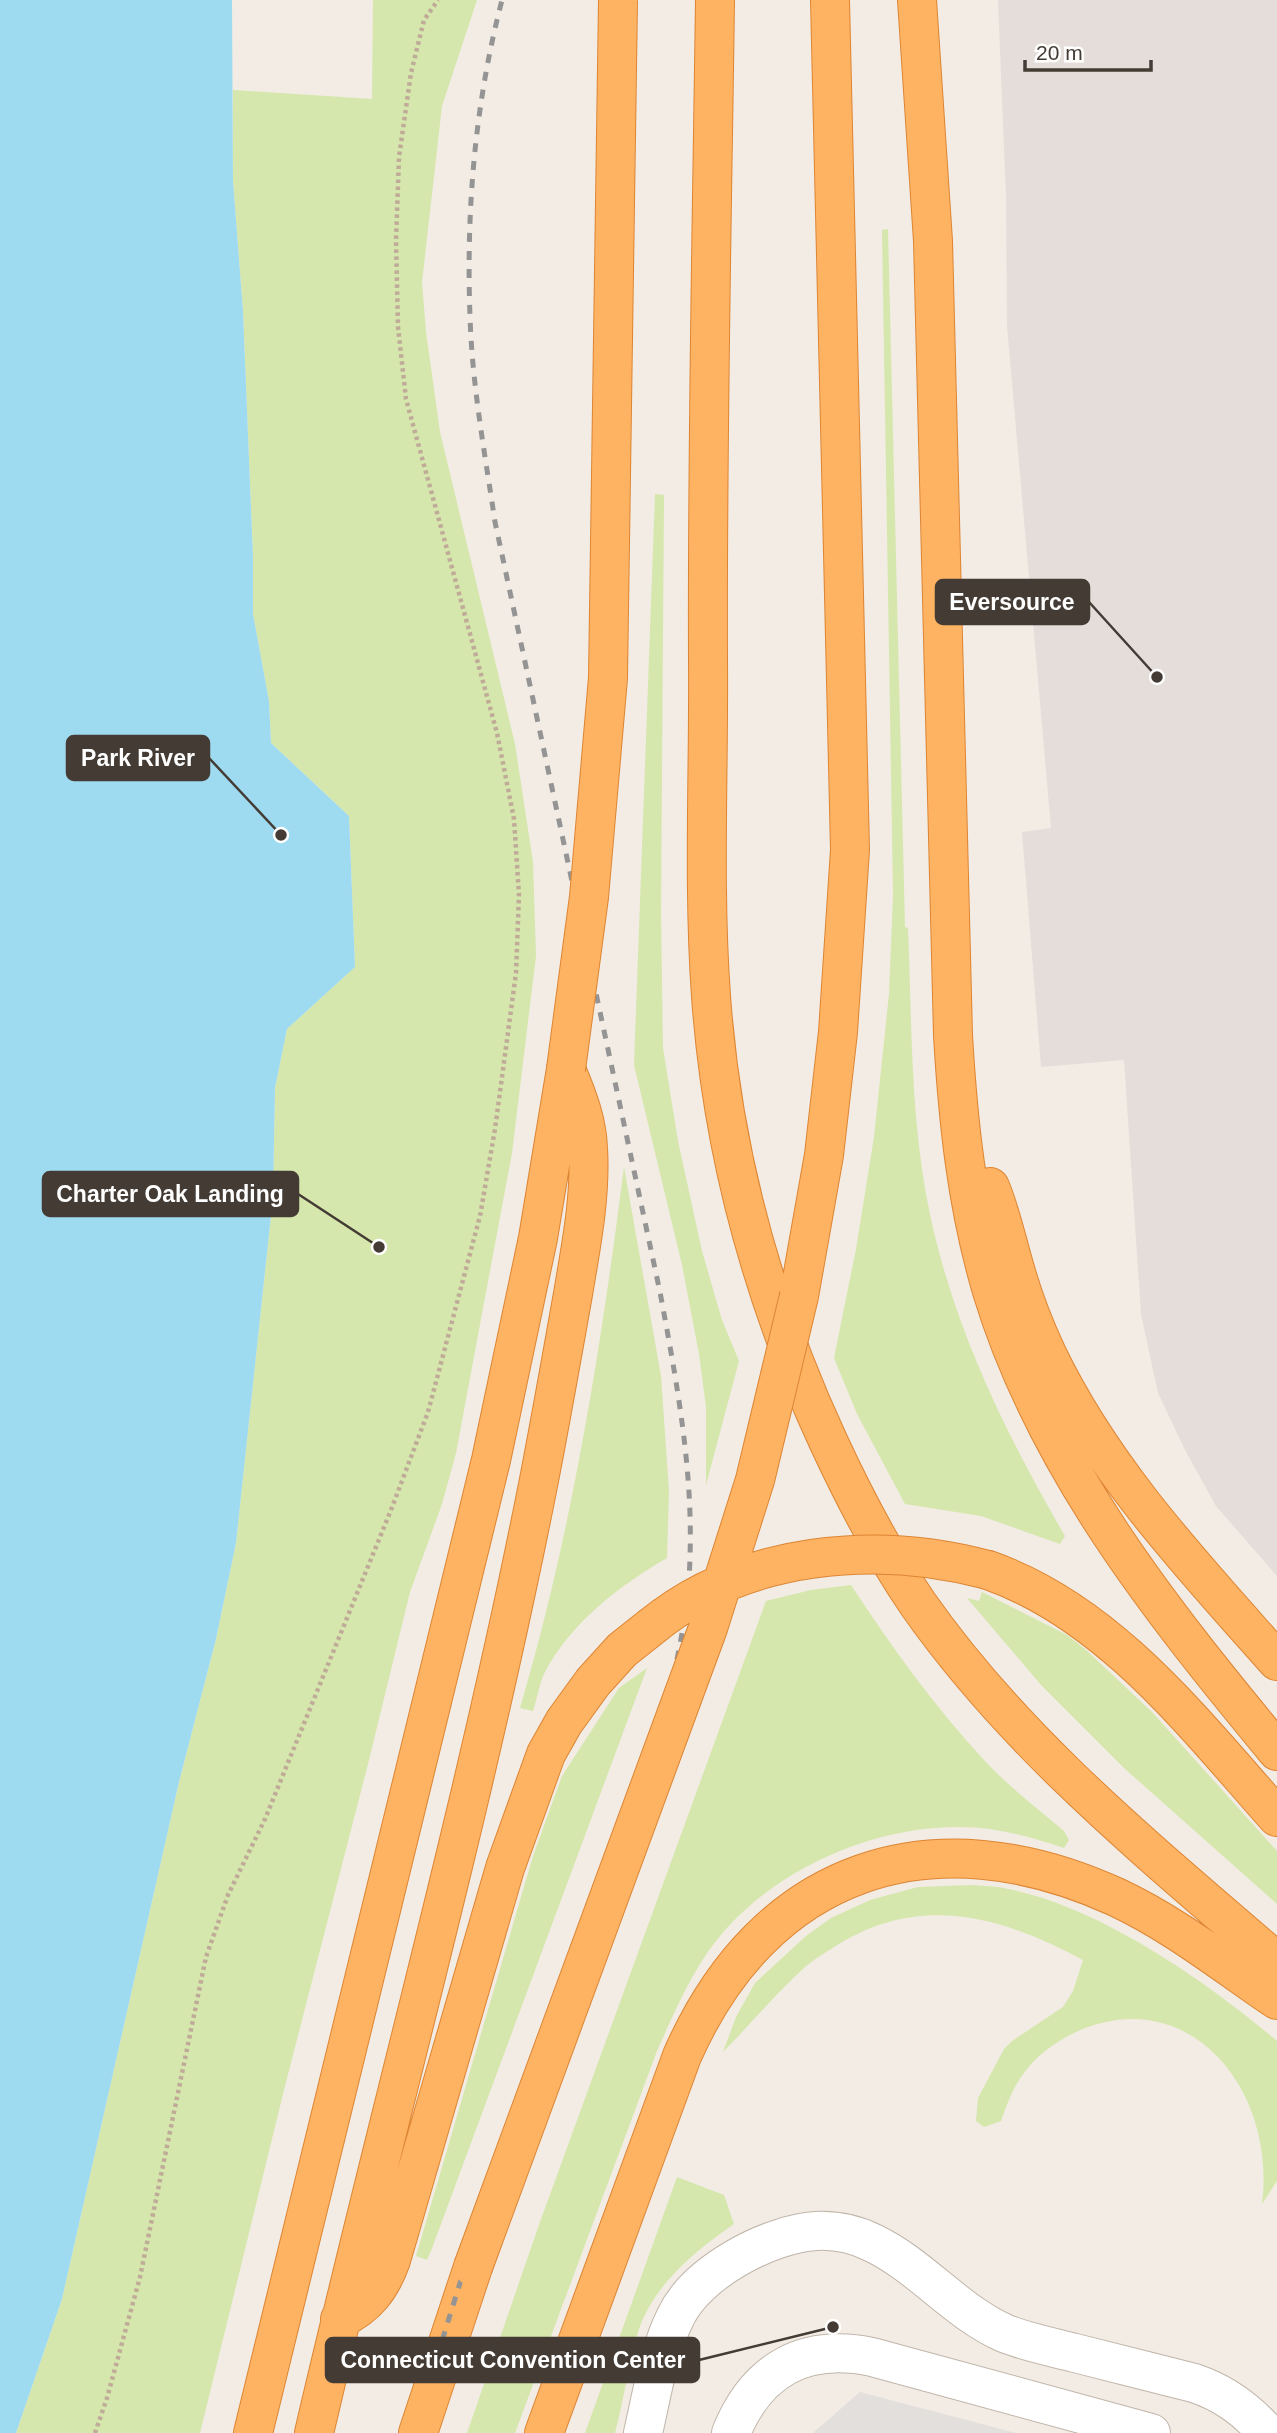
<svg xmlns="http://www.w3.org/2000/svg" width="1277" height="2433" viewBox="0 0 1277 2433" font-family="Arial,sans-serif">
  <rect width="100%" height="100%" fill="#f2ece4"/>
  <!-- industrial -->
  <path fill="#e4ddd9" d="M998,0H1277V1576L1216,1506L1185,1450L1158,1393L1141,1314L1124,1060L1041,1067L1022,832L1051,828L1007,326L1006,198Z"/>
  <!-- green -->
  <path fill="#d5e7ac" d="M373,0H477L442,106L422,282L426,332L440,432L515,744L533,862L536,956L512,1153L456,1453L442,1504L410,1592L368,1764L285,2086L200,2433H16L62,2299L179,1782L216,1639L236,1543L273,1197L275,1088L287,1029L355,967L349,816L271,743L269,701L253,614V557L243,311L233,181V90L372,99Z
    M888,229L905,927L908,928C912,1024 910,1124 931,1219C956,1333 1007,1436 1065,1536L1060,1544L981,1516L905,1504L857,1414L834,1358L856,1249L874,1137L889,994L893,895L882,230Z
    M655,494L664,495L661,913L663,1048L678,1141L702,1251L722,1320L739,1361L706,1485V1407L699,1354L682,1265L634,1065Z
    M624,1167L661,1376L669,1491L667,1558C619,1586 570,1623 544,1674C539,1685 537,1699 533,1711L520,1708C572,1532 601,1348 624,1167Z
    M851,1585C891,1646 934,1706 984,1760C1008,1786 1037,1808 1064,1831L1069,1840L1064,1848C1030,1837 996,1827 960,1827C864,1826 754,1878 702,1961C684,1989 671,2020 657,2051L515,2433H467L540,2222L766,1601L811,1590Z
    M982,1592L1067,1635L1085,1649L1152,1712L1277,1851V1904L1124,1768L1041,1685L967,1598L979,1601Z
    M647,1668L431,2251L427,2260L416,2256L533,1856L562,1776L619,1688Z
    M971,1885C983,1886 996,1886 1008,1889C1098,1906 1208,1982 1277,2041V2181L1262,2204C1277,2087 1186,1980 1074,2033C1055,2042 1036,2056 1024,2073C1013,2087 1007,2104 1001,2121L984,2127L976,2121L978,2098L1004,2049L1012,2041L1063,2007L1073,1991L1083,1960C999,1915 917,1892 831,1949C823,1954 813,1960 805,1967C776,1993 751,2024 723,2052L736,2017L755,1983L806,1936L831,1918L870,1900L918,1887Z
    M677,2177L724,2195L734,2224C695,2251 653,2285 638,2332C628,2365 624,2400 615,2433H585Z"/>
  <!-- parking -->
  <path fill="#e2dfdc" d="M860,2392L1016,2433H813Z"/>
  <!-- water -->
  <path fill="#9fdbf0" d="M0,0H232L233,181L243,311L253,557V614L269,701L271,743L349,816L355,967L287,1029L275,1088L273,1197L236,1543L216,1639L179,1782L62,2299L16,2433H0Z"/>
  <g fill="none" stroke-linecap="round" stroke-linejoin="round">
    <defs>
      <path id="minor" d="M643,2433C652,2395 658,2351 676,2316C697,2272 769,2234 816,2231C836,2230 855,2234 873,2243C921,2266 955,2311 1004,2333C1026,2342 1052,2347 1075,2353C1115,2363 1154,2373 1194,2383C1224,2393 1246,2409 1267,2433
        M731,2433C757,2369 805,2343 872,2357L1151,2433"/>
      <path id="highway" d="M715,0C712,220 707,440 708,660C709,772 703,885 711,996C722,1152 763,1301 829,1443C855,1499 883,1553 918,1604C1016,1744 1149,1851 1277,1962
        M917,0L933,241L953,1035C958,1122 967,1207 992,1291C1045,1466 1162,1612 1277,1751
        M990,1187C1001,1213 1007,1242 1015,1269C1023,1298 1034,1326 1047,1354C1103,1471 1192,1565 1277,1661
        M799,1296L824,1155L838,1032L850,850L830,0
        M988,1570C1109,1612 1195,1725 1277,1817
        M340,2319C367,2306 381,2288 391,2260L505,1868L546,1754L564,1722L593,1682L622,1650L651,1627
        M253,2433L491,1460L538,1238L566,1069
        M314,2433C388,2115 476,1800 539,1480C551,1418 562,1356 573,1294C581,1246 591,1196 588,1148C587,1122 578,1098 568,1074
        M418,2433L473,2267
        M544,2433L682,2056C765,1867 932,1813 1116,1897C1174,1924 1225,1965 1277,2000"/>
    </defs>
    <!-- minor casing -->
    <use href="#minor" stroke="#c0b5a9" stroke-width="40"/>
    <!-- highway casing -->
    <use href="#highway" stroke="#dd8533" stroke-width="40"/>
    <!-- path -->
    <path stroke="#bfab98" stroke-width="4.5" stroke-dasharray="3.5 3.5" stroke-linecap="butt" d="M95,2433L107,2398L140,2277L206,1957L228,1895L265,1819L391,1510L428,1412L480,1216L495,1129L516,973L519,895L514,819L497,733L406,399L398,327L396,241L399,157L411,73L424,20L438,0"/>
    <!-- minor -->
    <use href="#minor" stroke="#fff" stroke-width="38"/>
    <!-- highway -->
    <use href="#highway" stroke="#feb363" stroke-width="38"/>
    <!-- rail -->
    <path stroke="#949494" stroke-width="5" stroke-dasharray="9 9" stroke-linecap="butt" d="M437,2357L469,2254L665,1713C677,1661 689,1610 690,1556C693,1468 676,1378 660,1292L495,522C485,454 472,385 470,316C466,210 475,103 502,0"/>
    <defs>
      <path id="highway-bridge" d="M566,1069L589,897L608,678L618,0
        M651,1627C743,1551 877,1540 988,1570
        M473,2267L708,1628L755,1480L799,1296"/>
    </defs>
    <!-- highway-bridge casing -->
    <use href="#highway-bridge" stroke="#dd8533" stroke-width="40" stroke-linecap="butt"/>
    <!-- highway-bridge -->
    <use href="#highway-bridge" stroke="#feb363" stroke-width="38"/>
  </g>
  <!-- callouts -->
  <path fill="none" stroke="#443b34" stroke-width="2.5" d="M1157 677L1089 602M281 835L209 758M379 1247L298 1194M833 2327L699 2360"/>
  <g fill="#443b34" stroke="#fff" stroke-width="2.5">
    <circle cx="1157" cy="677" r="7"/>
    <circle cx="281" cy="835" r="7"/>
    <circle cx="379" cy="1247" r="7"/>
    <circle cx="833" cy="2327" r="7"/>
  </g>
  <g fill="#443b34" stroke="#443b34" stroke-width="2.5">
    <rect x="936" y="580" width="153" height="44" rx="7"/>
    <rect x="67" y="736" width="142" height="44" rx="7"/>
    <rect x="43" y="1172" width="255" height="44" rx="7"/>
    <rect x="326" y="2338" width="373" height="44" rx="7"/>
  </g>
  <g font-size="23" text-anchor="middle" font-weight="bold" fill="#fff">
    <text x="1012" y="610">Eversource</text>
    <text x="138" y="766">Park River</text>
    <text x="170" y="1202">Charter Oak Landing</text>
    <text x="513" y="2368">Connecticut Convention Center</text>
  </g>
  <!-- scale -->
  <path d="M1025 60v10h126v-10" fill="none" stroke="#443b34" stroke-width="3.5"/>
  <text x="1036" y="60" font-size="21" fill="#443b34" stroke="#ffffff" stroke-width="5" paint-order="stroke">20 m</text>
</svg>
